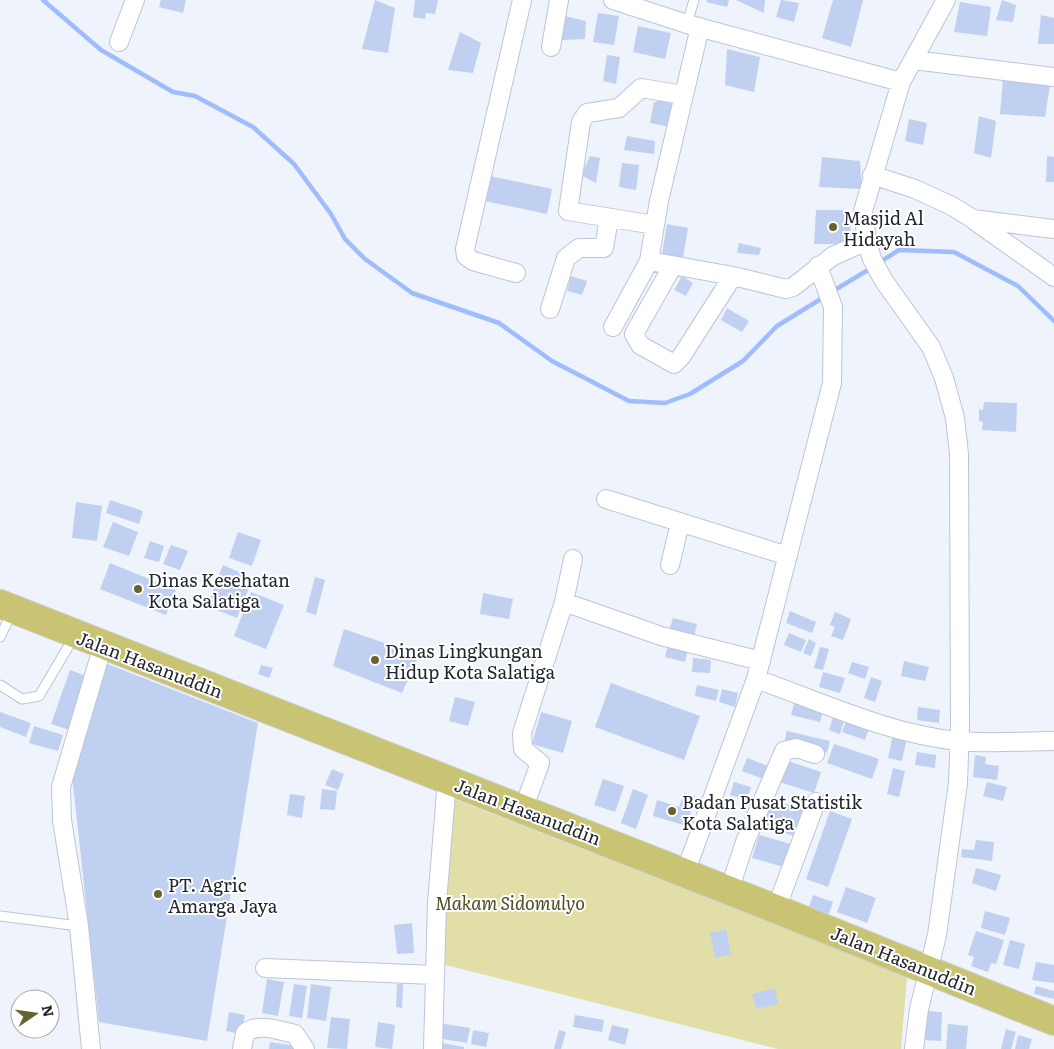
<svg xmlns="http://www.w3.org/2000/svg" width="1054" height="1049" viewBox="0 0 1054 1049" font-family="Literata,serif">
  <rect width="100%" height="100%" fill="#eff3fc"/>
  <!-- green -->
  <path fill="#e1dfa7" d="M447,796L812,939L908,966L901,1049H778L434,962Z"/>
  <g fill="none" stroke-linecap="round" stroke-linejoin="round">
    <!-- stream -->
    <path stroke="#9fbdfd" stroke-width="4.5" d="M43,0L101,50L173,92L195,96L253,127L294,164L331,214L345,239L365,259L412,293L499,323L552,361L629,401L665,403L690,394L743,361L777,326L824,297
      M880,262L899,250L954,252L1018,286L1054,321
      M833,291L873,267"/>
  </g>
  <!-- building -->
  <path fill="#c0d0f1" d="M161,0H186L183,13L159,7Z
    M375,0L395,8L388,53L362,49Z
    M415,0H438L435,14L426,13L425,19L413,17Z
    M707,0H729L727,7L706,2Z
    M736,0H765L764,13Z
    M781,0L799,3L794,22L776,17Z
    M833,0H863L851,47L822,38Z
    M1002,0L1016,5L1013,22L996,20Z
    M960,2L991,7L987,36L954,32Z
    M598,13L619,16L614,45L593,42Z
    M1041,15L1054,18V44H1038Z
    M565,16L586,21L585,39L561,40Z
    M638,26L671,33L665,59L633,52Z
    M460,32L481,43L473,73L448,70Z
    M727,49L760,57L754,92L725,85Z
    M607,55L620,57L616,84L603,81Z
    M1003,78L1050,85L1045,117L1000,114Z
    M659,96L672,100L671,105H674L670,127L650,123L654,102H657Z
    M979,116L996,121L991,158L974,153Z
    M909,119L927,123L923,145L905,141Z
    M627,136L655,141L654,154L624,150Z
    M590,156L600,158L596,183L581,175Z
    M1047,156L1054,157V182H1046Z
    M822,157L860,161L862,189L819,187Z
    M622,163L639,165L636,190L619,187Z
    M490,176L552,189L547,214L485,201Z
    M816,210H850L851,244H814Z
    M667,224L688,228L683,258L662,254Z
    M739,243L761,248L759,255L737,253Z
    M571,276L587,281L582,295L567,291Z
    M682,276L693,283L686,296L674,290Z
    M727,308L749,321L742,332L721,320Z
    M984,402L1017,403L1016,432L982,430L983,422L979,421V409L983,410Z
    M110,500L143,511L139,524L106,513Z
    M76,502L102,506L97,541L72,538Z
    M113,522L138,532L129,556L103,547Z
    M238,532L261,540L252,566L229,558Z
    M150,541L164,546L159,562L144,558Z
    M171,545L188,551L180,570L163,564Z
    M110,563L176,590L166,615L100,589Z
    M223,565L253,578L237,618L207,606Z
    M315,577L325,580L316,615L306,612Z
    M251,592L284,605L266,649L234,636Z
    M483,593L513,599L509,619L480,614Z
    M790,611L816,622L812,633L786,623Z
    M835,612L851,619L843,640L831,636L835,627L830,625Z
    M673,618L697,624L694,637L669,631Z
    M344,629L419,655L402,693L333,666Z
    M789,633L806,640L801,652L784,645Z
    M809,639L816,643L811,656L803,653Z
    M668,645L688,650L685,662L665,657Z
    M820,647L829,649L823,670L814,668Z
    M693,658L711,660L710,673L692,672Z
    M904,661L929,667L925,681L901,676Z
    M852,662L869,667L865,679L848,673Z
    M105,663L258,723L207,1041L99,1022L71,766Z
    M261,665L273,668L269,678L258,674Z
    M70,670L89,677L69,730L51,724Z
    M823,672L845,678L840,693L819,687Z
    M871,677L882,681L875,702L864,698Z
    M611,683L700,716L684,760L595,727Z
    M697,685L719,690L716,701L695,696Z
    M722,689L738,693L735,707L719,702Z
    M455,697L475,702L468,726L449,721Z
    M795,700L824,707L820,722L791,715Z
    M918,707L940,710L939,723L917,720Z
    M835,711L846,714L840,734L829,730Z
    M0,712L31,723L26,737L0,727Z
    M541,712L572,721L563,753L532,744Z
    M848,716L871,723L865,740L842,732Z
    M34,726L63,735L58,751L29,743Z
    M787,731L830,741L827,753L784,743Z
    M893,735L907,738L902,761L888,758Z
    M834,744L879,759L872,779L827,763Z
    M917,752L936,755L935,768L915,765Z
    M975,755L986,757L985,764L999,766L997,780L973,777Z
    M747,758L771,767L766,780L742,771Z
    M785,760L821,772L814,793L779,782Z
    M893,768L905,771L899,797L887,794Z
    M332,769L344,774L338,790L325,785Z
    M603,779L624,786L615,812L594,805Z
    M734,782L751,787L747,800L730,795Z
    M987,782L1007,787L1003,801L983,796Z
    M322,789L337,791L335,810L320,809Z
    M633,789L648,795L636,829L621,823Z
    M684,793L695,796L687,826L653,816L657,800L679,807Z
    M290,794L305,796L302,818L287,815Z
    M771,800L806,809L798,837L764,827Z
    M830,811L852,819L828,887L806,879Z
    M759,835L794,845L787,868L752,858Z
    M976,840L994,842L992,861L961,857L962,849L974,850Z
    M976,868L1001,875L996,891L972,883Z
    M846,887L876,898L867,923L837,912Z
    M813,895L833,902L828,916L808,910Z
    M985,911L1010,918L1005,935L981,928Z
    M412,923L414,953L397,954L394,925Z
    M726,929L731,954L715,958L710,933Z
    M976,931L1004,940L996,964L991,963L988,972L971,966L974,957L968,955Z
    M1010,940L1025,944L1019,969L1003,965Z
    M1036,962L1054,965V983L1032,980Z
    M267,979L284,982L278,1016L262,1013Z
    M294,984L307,986L302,1018L289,1016Z
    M311,984L331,987L326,1021L307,1018Z
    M397,984H403L402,1008L396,1007Z
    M1036,986L1054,991V999L1034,994Z
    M775,988L778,1004L756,1009L752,994Z
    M923,1011L942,1012L941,1041L922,1040Z
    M229,1012L245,1015L241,1034L226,1031Z
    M575,1015L604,1020L602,1032L573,1027Z
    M331,1017L350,1019L347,1049L327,1048Z
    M378,1022L395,1025L392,1049L375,1047Z
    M438,1023L470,1028L467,1043L436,1038Z
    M948,1024L968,1026L966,1049H946Z
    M612,1025L629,1029L625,1045L608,1040Z
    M1006,1029L1016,1032L1011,1049H1001Z
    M473,1030L489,1033L486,1047L471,1044Z
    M559,1030L566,1032L561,1049H554Z
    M1018,1035L1032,1039L1029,1049H1015Z
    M270,1042L296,1046V1049H269Z
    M436,1042L464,1047V1049H435Z"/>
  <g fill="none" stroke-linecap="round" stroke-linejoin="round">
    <defs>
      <path id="service" d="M687,24L694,0
        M0,637L12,612
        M0,685L22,699L39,696L74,637
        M0,916L79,926"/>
      <path id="minor" d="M613,0L687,24L901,82
        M700,27L659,201L649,261L733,276L786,289L793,287L833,256L867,241
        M119,42L135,0
        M551,47L559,0
        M913,60L1054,77
        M872,175L915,189L952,206L973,219L1054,229
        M975,221L1054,277
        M655,225L568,211L581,122L587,113L619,108L641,88L683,95
        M672,267L634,334L640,345L674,364L681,357L733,276
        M516,273L473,261L466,256L465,249L522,0
        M550,309L566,258L579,248H604L609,218
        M613,327L649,261
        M606,499L788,556
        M670,565L680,523
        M564,602L661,636L761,661
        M756,679L832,383L833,307L818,266
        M523,810L540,763L523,749L522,733L564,602L573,559
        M685,873L756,679C822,702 888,734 958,741C989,744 1022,741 1054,741
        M729,891L745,842L784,751L796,748L815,754
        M776,909L816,802
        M265,968L434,975
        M91,1049L79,926L62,820L61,787L103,645
        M242,1049L245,1033C259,1022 280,1031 295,1034L305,1049
        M433,1049L437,903L447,780
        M914,1049L919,1009L937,935L958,783L960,726L959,454L955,418L944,378L931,347L884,281L872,259L867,241L863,211L901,82L946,0"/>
      <path id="primary" d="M0,604L776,909L1054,1021"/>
    </defs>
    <!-- service casing -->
    <use href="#service" stroke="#bbc5d9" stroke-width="11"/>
    <!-- minor casing -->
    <use href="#minor" stroke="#bbc5d9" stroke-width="20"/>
    <!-- primary casing -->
    <use href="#primary" stroke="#cecfd1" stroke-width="30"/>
    <!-- service -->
    <use href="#service" stroke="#fff" stroke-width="9"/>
    <!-- minor -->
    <use href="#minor" stroke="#fff" stroke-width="18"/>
    <!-- primary -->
    <use href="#primary" stroke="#c8c474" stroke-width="28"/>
  </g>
  <!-- markers -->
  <g fill="#666330" stroke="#fff" stroke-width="2">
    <circle cx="833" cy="227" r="5"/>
    <circle cx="138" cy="589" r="5"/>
    <circle cx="375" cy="660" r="5"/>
    <circle cx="672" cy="811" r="5"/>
    <circle cx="158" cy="894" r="5"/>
  </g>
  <g text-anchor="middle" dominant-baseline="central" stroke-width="4" stroke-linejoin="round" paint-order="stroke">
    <!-- poi labels -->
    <g font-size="18" fill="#22262e" stroke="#fff" text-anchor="start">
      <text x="843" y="217">Masjid Al<tspan x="843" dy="21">Hidayah</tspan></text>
      <text x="148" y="579">Dinas Kesehatan<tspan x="148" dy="21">Kota Salatiga</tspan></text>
      <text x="385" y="650">Dinas Lingkungan<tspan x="385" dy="21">Hidup Kota Salatiga</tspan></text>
      <text x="682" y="801">Badan Pusat Statistik<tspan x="682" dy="21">Kota Salatiga</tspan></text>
      <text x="168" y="884">PT. Agric<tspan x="168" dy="21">Amarga Jaya</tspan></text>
    </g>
    <!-- street labels -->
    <g font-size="18" fill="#22262e" stroke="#fff">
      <text transform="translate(150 664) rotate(21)">Jalan Hasanuddin</text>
      <text transform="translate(528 811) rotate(21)">Jalan Hasanuddin</text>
      <text transform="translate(904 960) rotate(22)">Jalan Hasanuddin</text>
    </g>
    <!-- park labels -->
    <g font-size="18" font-style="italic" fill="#4d4b21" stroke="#fff">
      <text x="510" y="902">Makam Sidomulyo</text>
    </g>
  </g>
  <!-- north arrow -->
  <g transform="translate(35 1014) rotate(77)"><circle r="24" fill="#ffffff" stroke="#a7a8ab"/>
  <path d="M0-4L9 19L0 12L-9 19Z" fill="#666330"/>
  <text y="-8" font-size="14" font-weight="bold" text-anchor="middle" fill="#22262e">N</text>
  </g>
</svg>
